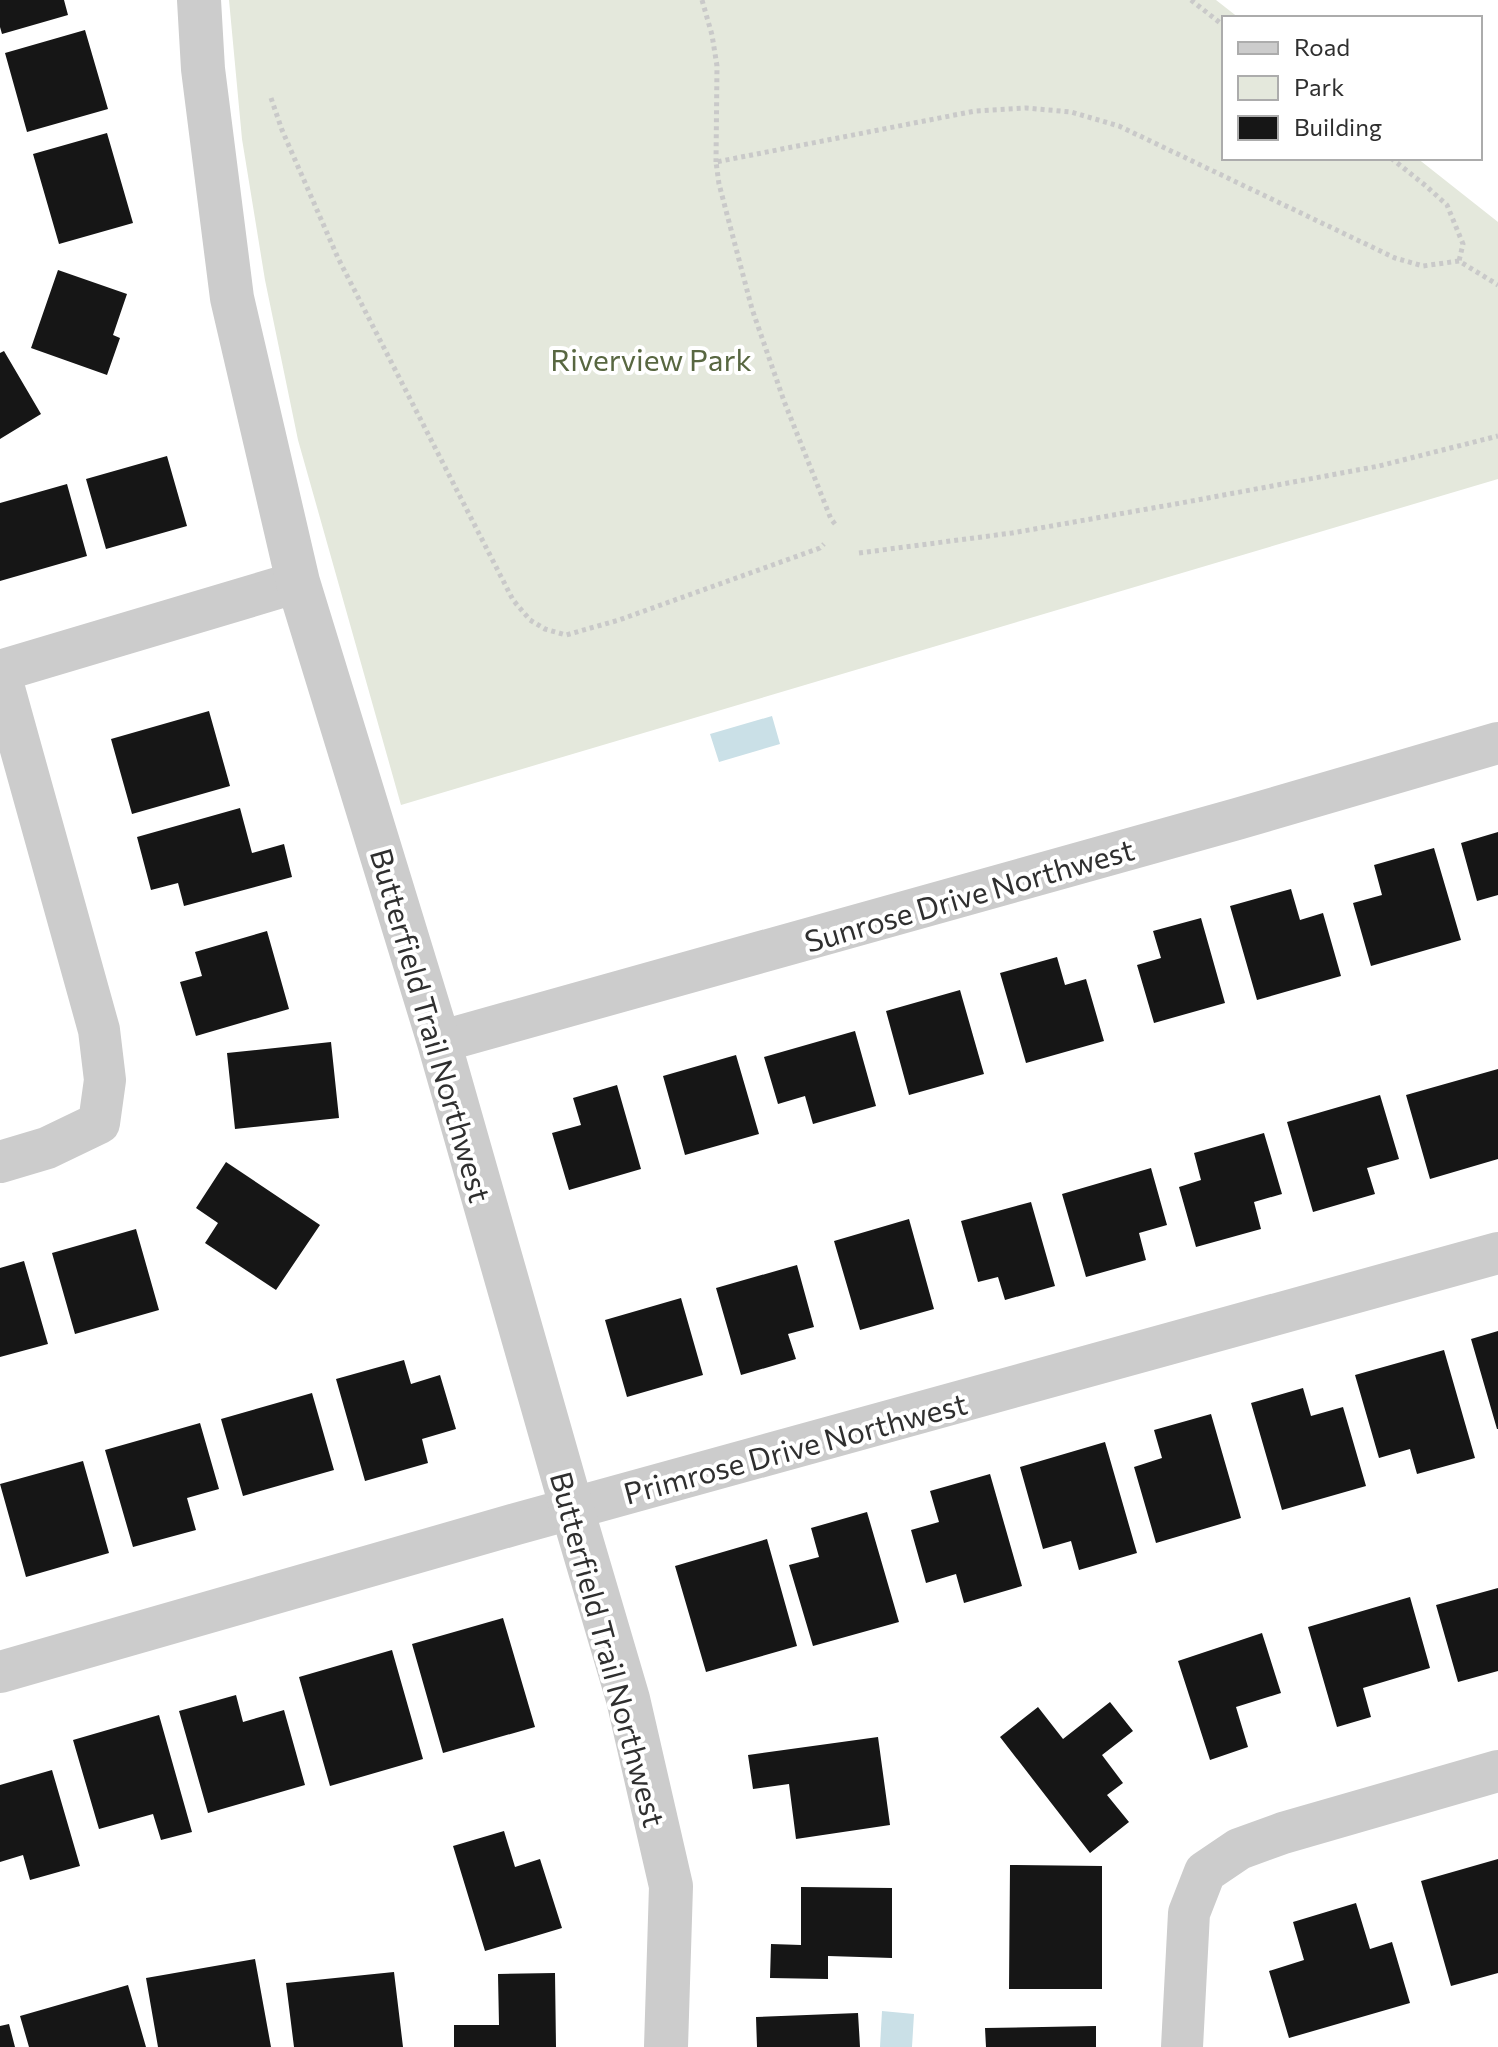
<svg xmlns="http://www.w3.org/2000/svg" width="1498" height="2047" viewBox="0 0 1498 2047" font-family="Commissioner,sans-serif">
  <rect width="100%" height="100%" fill="#fff"/>
  <!-- green -->
  <path fill="#e4e8dc" d="M229,0H1216L1239,18H1224V158H1417L1498,222V479L401,805L298,440L265,280L242,139Z"/>
  <!-- water -->
  <path fill="#cae0e7" d="M772,716L780,744L719,762L710,734Z
    M882,2011L914,2014L912,2047H880Z"/>
  <!-- building -->
  <path fill="#161616" d="M0,0H64L68,15L2,34L0,27Z
    M85,30L108,109L27,132L5,53Z
    M107,133L133,223L59,244L33,154Z
    M58,270L127,294L113,335L120,338L107,375L31,348Z
    M4,351L41,414L0,439V353Z
    M167,456L187,526L106,549L86,479Z
    M67,484L87,556L0,581V503Z
    M209,711L230,786L132,814L111,739Z
    M240,808L252,853L284,844L292,877L184,906L178,883L151,890L137,837Z
    M1498,832V895L1477,901L1461,843Z
    M1434,848L1461,940L1371,966L1353,903L1382,895L1374,865Z
    M1291,889L1300,920L1323,913L1341,976L1257,1000L1230,906Z
    M1201,918L1225,1003L1154,1023L1137,965L1161,958L1153,931Z
    M267,931L289,1009L196,1036L180,982L202,976L195,952Z
    M1057,957L1065,985L1086,979L1104,1041L1026,1063L1000,973Z
    M960,990L984,1074L909,1095L886,1011Z
    M855,1031L876,1106L813,1124L805,1096L778,1104L764,1057Z
    M331,1042L339,1118L235,1129L227,1053Z
    M736,1055L759,1134L685,1155L663,1076Z
    M1498,1069V1159L1430,1179L1406,1095Z
    M617,1085L641,1169L569,1190L552,1133L581,1125L573,1098Z
    M1380,1095L1399,1159L1367,1168L1375,1194L1313,1212L1287,1122Z
    M1264,1133L1282,1194L1254,1202L1261,1229L1196,1247L1179,1187L1201,1180L1194,1153Z
    M226,1162L320,1225L276,1290L205,1243L218,1223L196,1208Z
    M1151,1168L1167,1225L1139,1233L1146,1260L1086,1277L1062,1194Z
    M1031,1202L1055,1286L1005,1300L998,1277L978,1282L961,1221Z
    M909,1219L934,1309L860,1330L834,1241Z
    M136,1229L159,1310L75,1334L52,1253Z
    M24,1261L48,1344L0,1357V1268Z
    M797,1265L814,1327L788,1334L796,1359L741,1375L716,1288Z
    M681,1298L703,1375L627,1397L605,1320Z
    M1498,1331V1429H1497L1471,1339Z
    M1444,1350L1475,1458L1417,1474L1410,1449L1379,1458L1355,1375Z
    M404,1360L411,1384L440,1375L456,1429L422,1439L428,1463L365,1481L336,1379Z
    M1303,1388L1311,1416L1343,1407L1366,1486L1282,1510L1251,1403Z
    M312,1393L334,1470L243,1496L221,1419Z
    M1211,1414L1241,1518L1156,1543L1134,1467L1162,1458L1154,1430Z
    M200,1423L219,1489L187,1498L196,1530L133,1547L105,1450Z
    M1105,1442L1137,1553L1079,1570L1071,1541L1043,1549L1020,1467Z
    M83,1461L109,1553L26,1577L0,1484Z
    M990,1474L1022,1586L964,1603L956,1574L926,1583L911,1530L939,1522L930,1491Z
    M867,1512L899,1622L813,1646L789,1565L819,1557L811,1528Z
    M767,1539L797,1646L706,1672L675,1566Z
    M1498,1588V1671L1458,1682L1436,1605Z
    M1410,1597L1430,1668L1363,1688L1371,1717L1337,1727L1308,1627Z
    M503,1618L535,1727L443,1753L412,1644Z
    M1262,1633L1281,1693L1236,1707L1248,1747L1210,1760L1178,1661Z
    M392,1650L423,1759L330,1786L299,1677Z
    M236,1695L243,1722L284,1710L305,1785L208,1813L179,1711Z
    M1110,1702L1133,1731L1102,1755L1123,1783L1107,1795L1129,1822L1090,1853L1000,1737L1038,1707L1063,1739Z
    M159,1715L192,1832L161,1840L153,1814L99,1829L73,1740Z
    M878,1737L890,1825L796,1839L789,1784L753,1789L748,1755Z
    M52,1770L80,1866L30,1880L23,1855L0,1862V1785Z
    M504,1831L515,1867L540,1859L562,1928L485,1951L453,1846Z
    M1498,1859V1973L1451,1986L1421,1881Z
    M1010,1865L1102,1866V1989H1009Z
    M801,1887L892,1888V1958L828,1956V1979L770,1978L771,1944L801,1945Z
    M1356,1903L1370,1949L1392,1942L1410,2003L1289,2038L1269,1971L1304,1960L1293,1922Z
    M255,1959L271,2047H158L146,1978Z
    M394,1972L403,2047H294L286,1983Z
    M555,1973L556,2047H454V2025H499L498,1974Z
    M128,1985L146,2047H29L20,2016Z
    M858,2013L860,2047H757L756,2017Z
    M9,2024L15,2047H0V2026Z
    M1096,2026V2047H986L985,2028Z"/>
  <g fill="none" stroke-linecap="round" stroke-linejoin="round">
    <!-- path -->
    <path stroke="#c9c9c9" stroke-width="5" stroke-dasharray="4 4" stroke-linecap="butt" d="M702,0L712,35L717,66L716,162
      M1191,0L1224,26
      M271,98L282,130L338,258L513,600L530,620L545,629L566,635L619,620L820,548L824,544
      M1391,158L1426,186L1447,205L1463,244L1459,261
      M835,524L831,519L784,401L752,309L719,184L716,162L975,111L1026,108L1071,112L1119,126L1395,258L1423,266L1459,261L1498,285
      M859,553L1012,533L1181,503L1379,466L1498,436"/>
    <!-- minor -->
    <path stroke="#ccc" stroke-width="42" d="M0,671L298,582
      M0,674L99,1030L105,1080L99,1123L47,1148L0,1162
      M439,1042L1237,819L1498,743
      M0,1672L516,1524L1498,1253
      M1182,2047L1189,1913L1205,1872L1239,1849L1283,1833L1498,1771"/>
    <!-- tertiary -->
    <path stroke="#ccc" stroke-width="44" d="M199,0L203,69L232,298L298,582L439,1042L572,1509L628,1699L671,1886L666,2047"/>
  </g>
  <g text-anchor="middle" dominant-baseline="central" stroke-width="8" stroke-linejoin="round" paint-order="stroke">
    <!-- park labels -->
    <g font-size="30" fill="#586741" stroke="#fff">
      <text x="651" y="358">Riverview Park</text>
    </g>
    <!-- street labels -->
    <g font-size="30" fill="#2f2f2f" stroke="#fff">
      <text transform="translate(969 894) rotate(-16)">Sunrose Drive Northwest</text>
      <text transform="translate(432 1025) rotate(74)">Butterfield Trail Northwest</text>
      <text transform="translate(795 1447) rotate(-15)">Primrose Drive Northwest</text>
      <text transform="translate(609 1649) rotate(75)">Butterfield Trail Northwest</text>
    </g>
  </g>
  <!-- legend -->
  <rect x="1222" y="16" width="260" height="144" fill="#ffffff" stroke="#acacac" stroke-width="2"/>
  <rect x="1238" y="42" width="40" height="12" fill="#cccccc" stroke="#acacac" stroke-width="2"/>
  <text x="1294" y="56" font-size="24" fill="#2f2f2f">Road</text>
  <rect x="1238" y="76" width="40" height="24" fill="#e4e8dc" stroke="#acacac" stroke-width="2"/>
  <text x="1294" y="96" font-size="24" fill="#2f2f2f">Park</text>
  <rect x="1238" y="116" width="40" height="24" fill="#161616" stroke="#acacac" stroke-width="2"/>
  <text x="1294" y="136" font-size="24" fill="#2f2f2f">Building</text>
</svg>
